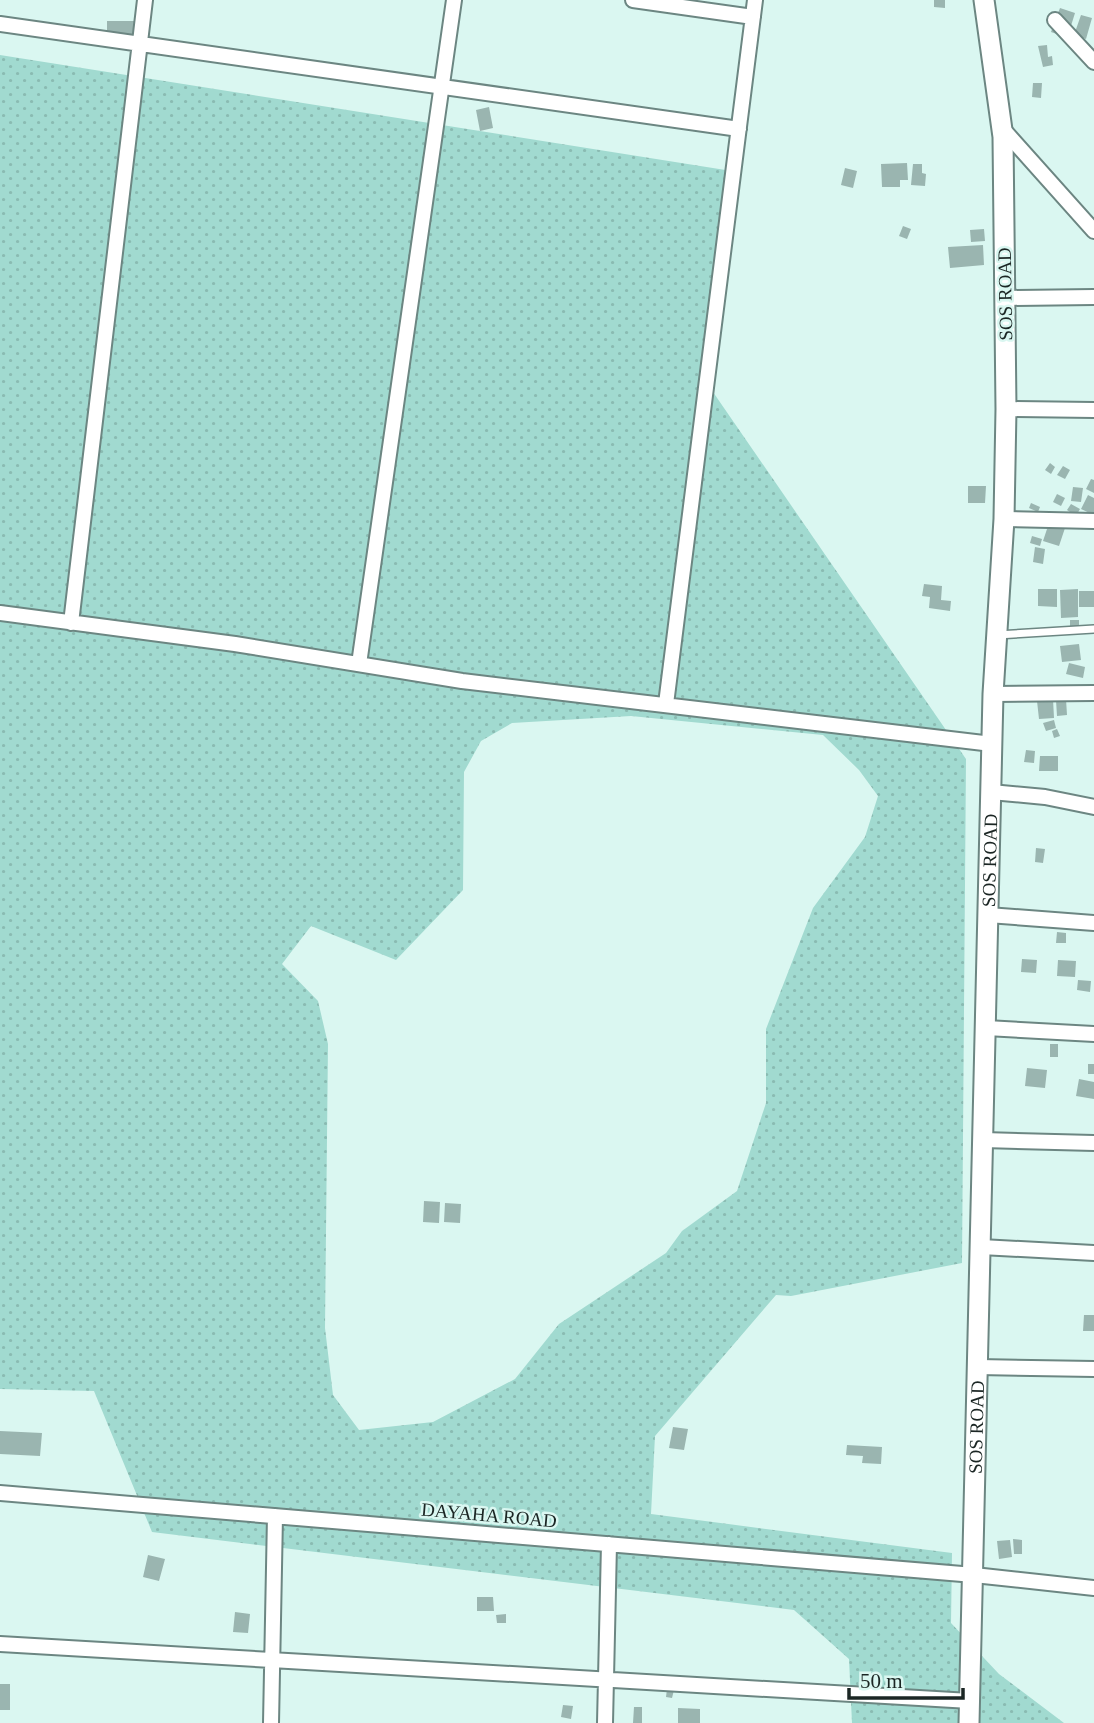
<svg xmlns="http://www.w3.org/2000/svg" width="1094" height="1723" viewBox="0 0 1094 1723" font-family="Georgia,serif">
  <defs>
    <pattern id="grass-dots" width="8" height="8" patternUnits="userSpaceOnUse" patternTransform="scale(1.75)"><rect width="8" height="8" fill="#a1dad0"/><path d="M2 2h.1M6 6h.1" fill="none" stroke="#8abbb2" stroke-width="1.8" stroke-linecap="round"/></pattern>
  </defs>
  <rect width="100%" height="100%" fill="#daf7f1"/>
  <!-- grass -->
  <path fill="url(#grass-dots)" fill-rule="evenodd" d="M0,55L738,172L704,379L966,759L962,1263L791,1296L776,1295L655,1436L651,1514L952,1553L951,1623L999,1674L1064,1723H852L849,1659L794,1610L152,1532L94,1391L0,1389ZM631,716L823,735L859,770L878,796L865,837L813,908L766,1029V1103L737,1191L682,1231L666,1253L559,1324L515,1379L433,1422L359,1430L333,1395L325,1328L328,1044L318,1001L282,964L311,926L396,960L463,890L464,772L481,741L512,723Z"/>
  <!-- building -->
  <path fill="#9ab5b0" d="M934,0H945V8L934,7Z
    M1060,8L1075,13L1070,29L1071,39L1051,32Z
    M1081,15L1092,18L1086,39L1074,35Z
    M107,21H135L136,35H107Z
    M1047,45L1048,57L1052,56L1053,65L1043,67L1038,46Z
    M1033,83H1042L1041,98L1032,97Z
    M489,107L493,128L480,131L476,110Z
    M907,163L908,180H900V187H882L881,164Z
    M913,164H922V173L926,174L925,186L911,185Z
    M845,168L857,171L853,188L841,185Z
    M903,226L911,229L907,239L899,236Z
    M984,229L985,241L971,242L970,230Z
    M983,245L984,265L950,268L948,247Z
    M1050,463L1055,467L1051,474L1045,470Z
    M1063,466L1070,470L1065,479L1057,475Z
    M1091,479L1094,480V493L1086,489Z
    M968,486H986L985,503H968Z
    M1073,487L1083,488L1081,502L1071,501Z
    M1057,494L1065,498L1061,506L1053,502Z
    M1088,495L1094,498V515L1081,509Z
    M1031,503L1040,507L1038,512L1029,508Z
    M1071,504L1080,509L1076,516L1067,510Z
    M1049,523L1065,528L1059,546L1043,541Z
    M1032,536L1042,539L1040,546L1030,543Z
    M1035,547L1045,549L1043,564L1033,562Z
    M924,584L942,586L941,600L951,601L950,611L929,608L930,597L922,596Z
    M1038,589H1057V607L1038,606Z
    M1078,589V617L1061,618L1060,590Z
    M1079,591H1094V607H1079Z
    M1070,620H1079V628L1070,627Z
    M1079,644L1081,660L1062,662L1060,646Z
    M1069,663L1085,667L1083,678L1066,674Z
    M1053,699L1054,718L1039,719L1037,701Z
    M1066,699L1067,715L1057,716L1056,700Z
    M1054,720L1056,728L1046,731L1043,723Z
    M1057,729L1060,736L1054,738L1052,731Z
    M1026,750L1035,751L1034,763L1024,762Z
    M1040,756H1058V771H1039Z
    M1036,848L1045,849L1043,863L1035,862Z
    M1057,932L1066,933V943H1056Z
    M1022,959L1037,960L1036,973L1021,972Z
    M1058,960L1076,961L1075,977L1057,976Z
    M1078,980L1091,981L1090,992L1077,990Z
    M1050,1044H1058V1057H1050Z
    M1088,1064H1094V1074H1088Z
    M1027,1068L1047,1070L1045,1088L1025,1086Z
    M1079,1079L1094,1082V1099L1076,1096Z
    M424,1201L440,1202L439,1223L423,1222Z
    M445,1203L461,1204L460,1223L444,1222Z
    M1084,1315H1094V1331H1083Z
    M673,1427L688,1429L684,1450L669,1448Z
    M0,1431L42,1433L40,1456L0,1454Z
    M847,1445L882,1447L881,1464L862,1463L863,1456L846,1455Z
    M1013,1539L1022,1540V1554H1014Z
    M1010,1540L1012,1557L999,1559L997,1541Z
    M148,1555L165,1559L159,1581L143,1577Z
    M477,1597H493L494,1611H477Z
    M235,1612L250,1614L248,1633L233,1632Z
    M506,1614V1623H497L496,1615Z
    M0,1684H10V1710H0Z
    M667,1689L674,1690L672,1698L666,1697Z
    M563,1705L573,1706L571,1719L561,1717Z
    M634,1707H642V1723H633Z
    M678,1708L700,1709V1723H678Z"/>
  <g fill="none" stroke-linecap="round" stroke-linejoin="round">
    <defs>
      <path id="lane" d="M997,635L1094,629"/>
      <path id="street" d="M633,0L753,17
        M1055,20L1094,62
        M0,24L739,129
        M1002,128L1094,231
        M1006,298L1094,297
        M1006,409L1094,410
        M1004,519L1094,521
        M0,613L235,644L462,681L992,744
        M71,623L145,0
        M359,664L454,0
        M993,694L1094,693
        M666,704L755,0
        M991,792L1045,797L1094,807
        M988,915L1094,923
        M986,1028L1094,1034
        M983,1140L1094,1143
        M981,1247L1094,1253
        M978,1367L1094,1369
        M0,1493L974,1575L1094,1588
        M0,1644L970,1701
        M271,1723L275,1516
        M605,1723L609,1544"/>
      <g id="secondary">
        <path id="s1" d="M969,1723L993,694L1004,519L1006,409L1003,137L984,0"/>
      </g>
    </defs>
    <!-- lane casing -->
    <use href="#lane" stroke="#6c8682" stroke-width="10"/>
    <!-- street casing -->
    <use href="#street" stroke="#6c8682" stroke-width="18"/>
    <!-- secondary casing -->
    <use href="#secondary" stroke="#6c8682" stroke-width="23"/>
    <!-- lane -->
    <use href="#lane" stroke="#fff" stroke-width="7"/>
    <!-- street -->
    <use href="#street" stroke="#fff" stroke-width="14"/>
    <!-- secondary -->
    <use href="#secondary" stroke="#fff" stroke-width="19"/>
  </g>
  <g text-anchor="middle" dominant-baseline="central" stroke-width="5" stroke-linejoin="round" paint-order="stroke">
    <!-- street labels -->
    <g font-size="19" fill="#1b2624" stroke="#daf7f1">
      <text transform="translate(1005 294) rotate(-91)">SOS ROAD</text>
      <text stroke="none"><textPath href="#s1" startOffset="863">SOS ROAD</textPath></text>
      <text stroke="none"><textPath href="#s1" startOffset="296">SOS ROAD</textPath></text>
      <text transform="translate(489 1515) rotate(5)">DAYAHA ROAD</text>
    </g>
  </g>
  <!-- scale -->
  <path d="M849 1688v10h114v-10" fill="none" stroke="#1b2624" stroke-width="3.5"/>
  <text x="860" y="1688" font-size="21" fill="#1b2624" stroke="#daf7f1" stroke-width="5" paint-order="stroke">50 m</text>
</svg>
